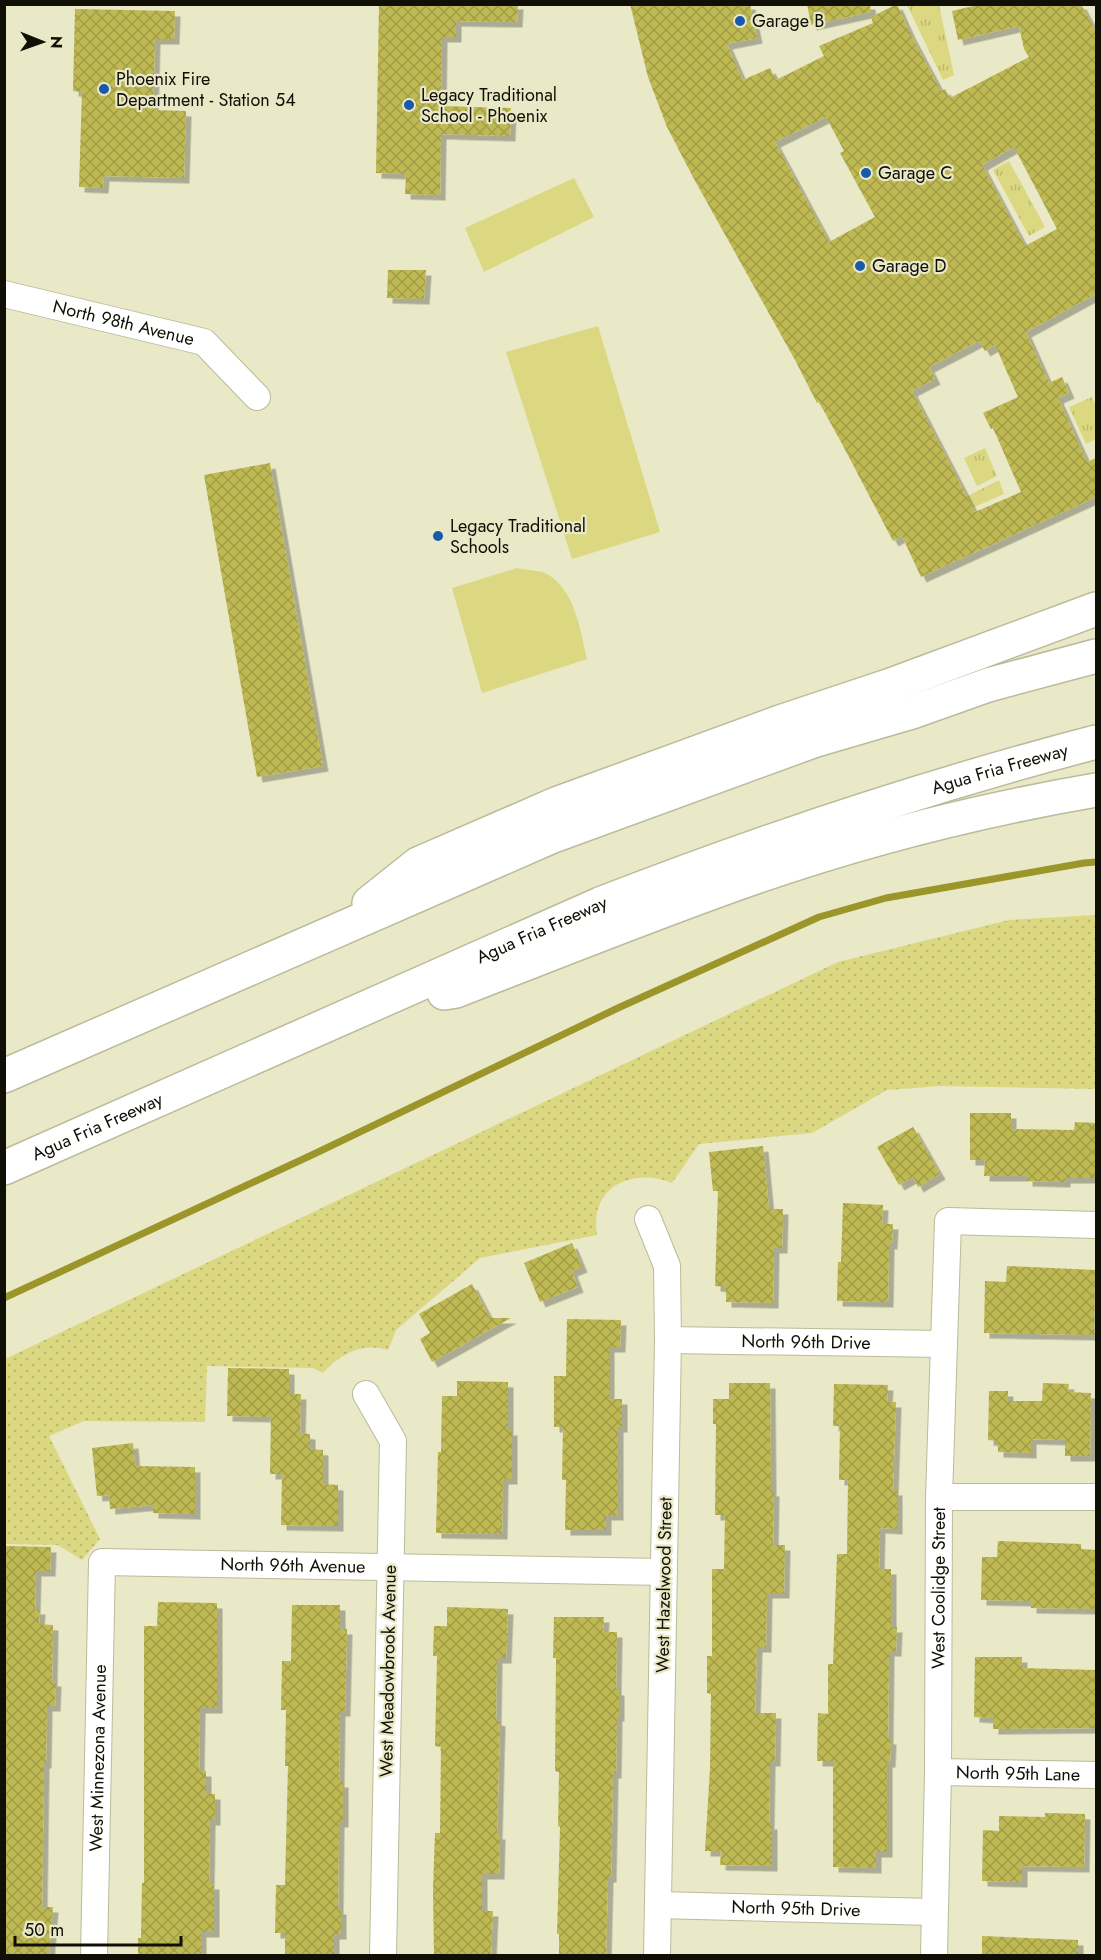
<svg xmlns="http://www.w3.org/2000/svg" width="1101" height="1960" viewBox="0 0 1101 1960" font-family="Jost,sans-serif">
  <defs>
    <pattern id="grass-tufts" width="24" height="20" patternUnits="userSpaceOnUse" patternTransform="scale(1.5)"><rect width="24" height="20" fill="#dcd881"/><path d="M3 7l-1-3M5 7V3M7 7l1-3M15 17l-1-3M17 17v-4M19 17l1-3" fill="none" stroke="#bcb86e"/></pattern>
    <pattern id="park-dots" width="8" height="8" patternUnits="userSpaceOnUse" patternTransform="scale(1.5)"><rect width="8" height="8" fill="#dcd881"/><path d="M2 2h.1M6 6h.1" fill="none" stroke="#bcb86e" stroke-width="1.8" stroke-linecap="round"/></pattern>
    <pattern id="building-cross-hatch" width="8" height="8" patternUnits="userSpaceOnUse" patternTransform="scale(1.5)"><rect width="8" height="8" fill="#beb953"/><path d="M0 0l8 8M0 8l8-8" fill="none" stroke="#a29e47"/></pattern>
    <filter id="shadow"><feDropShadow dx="5.5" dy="5.5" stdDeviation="0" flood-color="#0004"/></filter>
  </defs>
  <rect width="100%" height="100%" fill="#e9e8c7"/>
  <!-- grass -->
  <path fill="url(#grass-tufts)" d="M907,5H939L954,75L943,80Z
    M1009,161L1045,227L1029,236L993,170Z
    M1092,397L1096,406V439L1086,444L1069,407Z
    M985,448L997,476L977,486L964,458Z
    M999,480L1004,494L932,526L927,517Z"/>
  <!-- park -->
  <path fill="url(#park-dots)" d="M1096,915V1089L941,1086L887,1090L812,1133L699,1144L672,1183C632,1167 589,1187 597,1235L480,1258L396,1330L388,1350C361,1342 340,1354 323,1373L313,1368L207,1366L205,1422L84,1421L49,1436L100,1539L82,1560L58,1545L5,1544V1359L838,962L1009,920Z"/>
  <!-- garden -->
  <path fill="#dcd881" d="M574,178L594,217L484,272L465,228Z
    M598,326L660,532L572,559L506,352Z
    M517,568C525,570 537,570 545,573C575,588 580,630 587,659L482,693L452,588Z"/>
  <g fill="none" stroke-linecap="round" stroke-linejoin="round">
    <!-- stream -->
    <path stroke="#9b952a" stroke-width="7" d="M4,1298L314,1154L618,1008L819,917L886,898L1084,863L1096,862"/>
  </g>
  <!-- building -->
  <path fill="url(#building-cross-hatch)" fill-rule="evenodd" filter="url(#shadow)" d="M379,4H518L517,22L456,21V37H442L441,106L511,108L510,136L441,134L440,195L405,194L406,174L376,173Z
    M630,4H750L757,38L727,44L743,80L770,68L776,80L824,56L819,46L873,23L871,17L897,4L910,33L941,91L945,89L950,98L1029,57L1024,49L1019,26L958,40L952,11L982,4H1081L1096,32V294L1026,332L1049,383L1062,377L1069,393L1058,398L1087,462L1096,458V497L921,577L902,536L893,541L841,442L819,402L817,403L795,360L694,179L667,127L648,77ZM826,117L844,151L840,153L875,217L829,242L775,142ZM1014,147L1057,229L1025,246L982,165ZM979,341L985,351L995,345L1018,397L983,413L991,429L993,428L1021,492L975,512L912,391L935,379L929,367Z
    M807,4H870L871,12L811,25Z
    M75,9L175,11L174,39H155L153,110L186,111L184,178L104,176L103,188L79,187L82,92L73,91Z
    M388,270H426L424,299L387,298Z
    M270,463L323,766L257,777L204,475Z
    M970,1113H1011V1129L1074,1130L1075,1122L1096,1123V1178H1065V1182L1027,1181V1176H984L985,1160H970Z
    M913,1127L940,1174L918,1187L913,1177L899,1185L877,1147Z
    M763,1146L769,1209H783L782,1248H774L773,1303L726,1302V1287L715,1286L718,1191H713L709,1152Z
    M843,1203L883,1205L882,1224H893L892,1244H889L888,1302L837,1301L838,1262H841Z
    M572,1243L582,1267L572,1271L578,1287L540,1302L524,1263Z
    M1007,1266L1095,1270L1094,1335L984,1333L985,1281L1006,1282Z
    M472,1284L490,1318H511L432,1362L420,1339L430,1333L419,1314Z
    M567,1319L621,1320L620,1347H609V1399H622V1427H618V1515H606V1530H565L566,1480H562L563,1427H554V1376H566Z
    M228,1368L289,1369V1394H301L300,1433L310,1434V1449L323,1450V1484L338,1485V1526L281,1525L282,1474H270L271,1417L227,1416Z
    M457,1381L508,1382V1430H512V1479H503L502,1534L436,1533L438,1452H441L442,1396H457Z
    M729,1383H770L771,1491H774L773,1545H785L784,1593H767L766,1647H757L755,1713H776L775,1761H770L769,1824H772V1866L720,1865L721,1851H705L710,1768L711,1694L707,1693V1656H712V1569H724L725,1515H715L716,1424H713V1399H729Z
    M1043,1383L1069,1384L1068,1392L1091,1393L1090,1456H1065V1440L1031,1439V1453L998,1452V1441L988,1440L989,1391H1008V1401H1042Z
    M834,1384L888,1385L887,1402H896L893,1490H897V1529L880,1528L879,1569H891V1627H897L896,1651H889L888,1739H891L890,1762H887V1852H876V1868L833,1867V1761H817L818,1713L828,1714V1664H833L837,1554H847L848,1480H839L840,1426H833Z
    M133,1443L135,1466L195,1467V1514L153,1513V1505L110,1509L109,1495L97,1496L92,1448Z
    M998,1541L1081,1544V1549L1096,1550V1609L1031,1608V1601L981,1600L982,1557H997Z
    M4,1546L51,1547L50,1571H36L35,1609H40L39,1624L53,1625L52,1681H56L55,1706H47L46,1763H44L42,1907H53L49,1956H4Z
    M158,1602L217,1603V1708H200L199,1771H206V1794H215V1820H210L209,1884H214V1932H201V1956H138V1938H141L142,1883H144V1626H157Z
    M292,1605H340V1629H347L345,1711H340L339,1782H343V1822H339L338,1909H341V1934H334V1956H285V1933H275L276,1885H285L288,1766H285L286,1710H281L282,1661H291Z
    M447,1607L508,1609L506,1658H497L496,1720L500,1721L497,1834H500L499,1874H482V1911H493L491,1956H434L433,1889L435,1833H440L441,1747L435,1746L437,1656H433L434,1626H447Z
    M554,1617H604L603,1632H617L616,1690H619V1716H617L616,1773H613L611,1877H608L606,1956H559V1934H557L560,1827L558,1826L559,1772L555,1771L556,1658H553Z
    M975,1657H1022V1668L1096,1670V1728L993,1729V1718L974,1717Z
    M1045,1813L1085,1814L1084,1867L1022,1866V1882L982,1881L983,1830L999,1831V1816L1045,1817Z
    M982,1936L1078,1940V1956H982Z"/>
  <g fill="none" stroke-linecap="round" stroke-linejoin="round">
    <defs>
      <g id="minor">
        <path id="s1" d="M4,294L204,342L257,397"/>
        <path d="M648,1219L667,1266L668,1340L657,1956"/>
        <path id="s2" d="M668,1340L944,1344"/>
        <path d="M366,1394L393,1441L383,1956"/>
        <path d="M939,1497H1096"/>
        <path id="s3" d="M938,1772L1096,1775"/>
        <path id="s4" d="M658,1905L934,1912"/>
        <path id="s5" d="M94,1956L102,1562L664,1572"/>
        <path id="s6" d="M934,1956L938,1772L939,1497L948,1221L1096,1225"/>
      </g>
      <g id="motorway">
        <path d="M369,903L418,864L556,804L780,722L891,685L1096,609"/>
        <path d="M444,993L456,991C543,957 631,922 719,890C842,845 968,812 1096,790"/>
        <path d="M4,1076L553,836L813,741L912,712L988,685L1096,656"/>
        <path id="s7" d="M4,1168L600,904C762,841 928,786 1096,742"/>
      </g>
    </defs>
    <!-- minor casing -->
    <use href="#minor" stroke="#bbbb9b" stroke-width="28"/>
    <!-- motorway casing -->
    <use href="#motorway" stroke="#bbbb9b" stroke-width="36"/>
    <!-- minor -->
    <use href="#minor" stroke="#fff" stroke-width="26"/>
    <!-- motorway -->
    <use href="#motorway" stroke="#fff" stroke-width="33"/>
  </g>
  <!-- markers -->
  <g fill="#1859a9" stroke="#e9e8c7" stroke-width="2">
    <circle cx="740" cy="21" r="6"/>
    <circle cx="104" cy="89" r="6"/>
    <circle cx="409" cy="105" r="6"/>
    <circle cx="866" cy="173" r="6"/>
    <circle cx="860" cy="266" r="6"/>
    <circle cx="438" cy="536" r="6"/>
  </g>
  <g text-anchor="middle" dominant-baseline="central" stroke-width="4.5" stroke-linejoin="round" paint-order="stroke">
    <!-- poi labels -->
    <g font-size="18" fill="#100f05" stroke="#e9e8c7" text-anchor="start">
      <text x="752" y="21">Garage B</text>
      <text x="116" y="79">Phoenix Fire<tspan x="116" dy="21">Department - Station 54</tspan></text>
      <text x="421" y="95">Legacy Traditional<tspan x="421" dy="21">School - Phoenix</tspan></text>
      <text x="878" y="173">Garage C</text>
      <text x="872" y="266">Garage D</text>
      <text x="450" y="526">Legacy Traditional<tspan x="450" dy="21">Schools</tspan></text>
    </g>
    <!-- street labels -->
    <g font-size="18" fill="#100f05" stroke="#e9e8c7">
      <text stroke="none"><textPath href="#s1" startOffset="123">North 98th Avenue</textPath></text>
      <text stroke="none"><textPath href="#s7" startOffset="1074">Agua Fria Freeway</textPath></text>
      <text stroke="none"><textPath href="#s7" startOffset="588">Agua Fria Freeway</textPath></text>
      <text stroke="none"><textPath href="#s7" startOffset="102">Agua Fria Freeway</textPath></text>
      <text stroke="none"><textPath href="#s2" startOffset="138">North 96th Drive</textPath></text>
      <text stroke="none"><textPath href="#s5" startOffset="585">North 96th Avenue</textPath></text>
      <text transform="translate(664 1585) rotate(-89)">West Hazelwood Street</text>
      <text stroke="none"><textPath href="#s6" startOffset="368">West Coolidge Street</textPath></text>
      <text transform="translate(388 1671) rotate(-89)">West Meadowbrook Avenue</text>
      <text stroke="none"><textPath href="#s5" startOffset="198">West Minnezona Avenue</textPath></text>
      <text stroke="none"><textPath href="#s3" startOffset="80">North 95th Lane</textPath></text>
      <text stroke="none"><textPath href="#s4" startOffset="138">North 95th Drive</textPath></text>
    </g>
  </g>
  <!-- border -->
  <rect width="1101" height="1960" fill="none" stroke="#100f05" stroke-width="12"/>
  <!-- north arrow -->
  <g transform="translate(42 42) rotate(91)" stroke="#e9e8c7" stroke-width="4.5" paint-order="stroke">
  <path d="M0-4.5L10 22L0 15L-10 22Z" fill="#100f05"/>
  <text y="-9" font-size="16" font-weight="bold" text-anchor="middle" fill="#100f05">N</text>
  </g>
  <!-- scale -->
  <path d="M15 1936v9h166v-9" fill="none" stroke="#100f05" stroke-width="3"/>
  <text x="24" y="1936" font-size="18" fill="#100f05" stroke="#e9e8c7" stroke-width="4.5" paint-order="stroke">50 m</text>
</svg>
